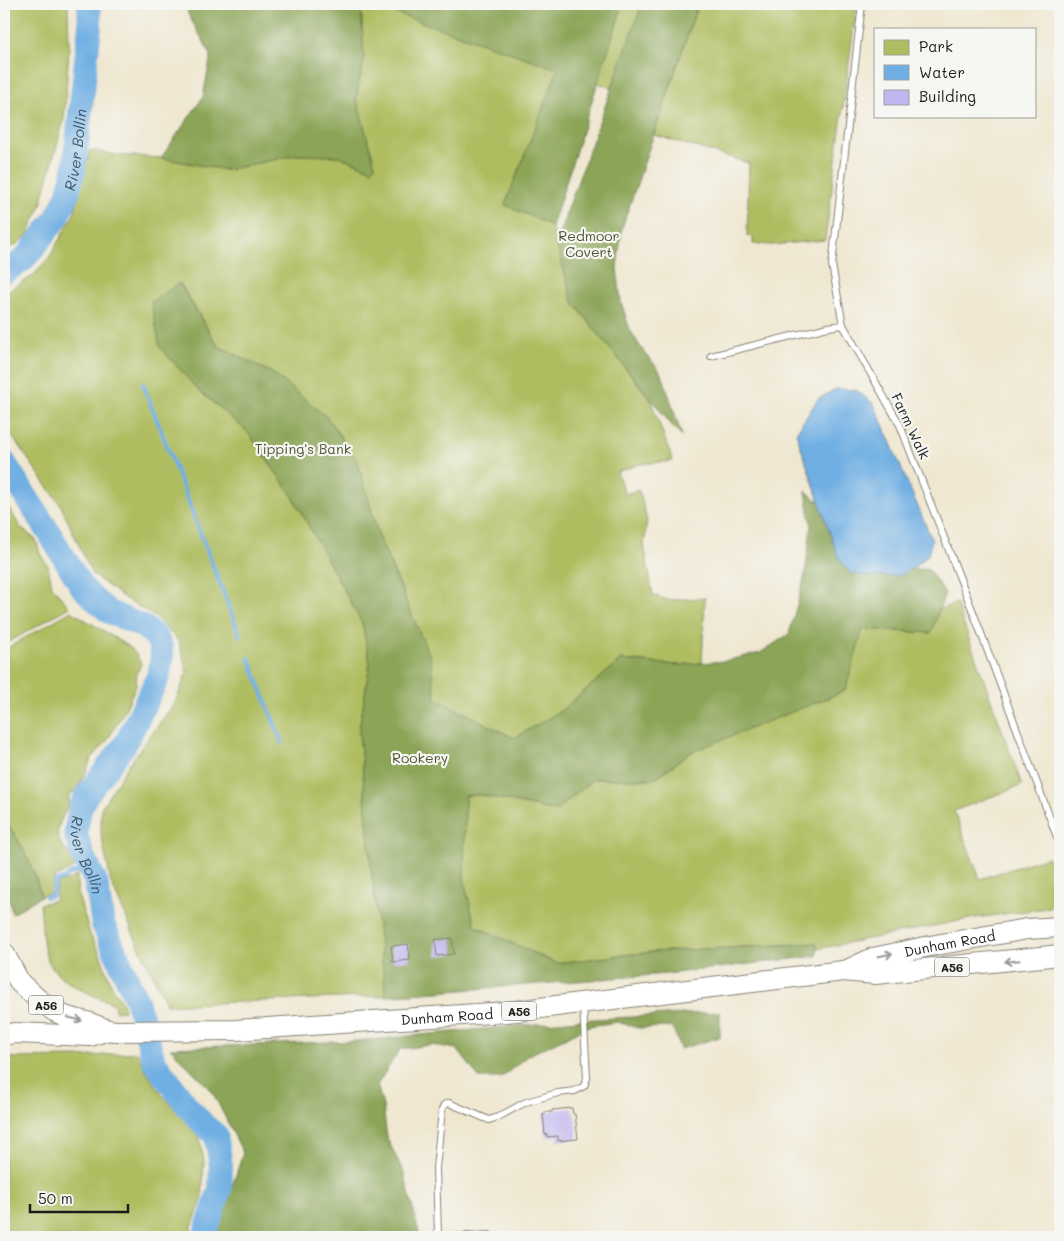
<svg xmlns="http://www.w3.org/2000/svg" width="1064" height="1241" viewBox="0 0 1064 1241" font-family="Mali,sans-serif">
  <rect width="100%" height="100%" fill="#f6f6f2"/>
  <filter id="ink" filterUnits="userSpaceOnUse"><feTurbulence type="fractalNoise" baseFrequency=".02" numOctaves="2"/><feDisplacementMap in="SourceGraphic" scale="10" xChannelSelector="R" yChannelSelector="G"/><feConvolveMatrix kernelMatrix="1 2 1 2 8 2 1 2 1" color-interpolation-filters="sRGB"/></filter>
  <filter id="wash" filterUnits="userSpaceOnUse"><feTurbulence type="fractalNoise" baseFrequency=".0096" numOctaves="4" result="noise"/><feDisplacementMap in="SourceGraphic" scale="20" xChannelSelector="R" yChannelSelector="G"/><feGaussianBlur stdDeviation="1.12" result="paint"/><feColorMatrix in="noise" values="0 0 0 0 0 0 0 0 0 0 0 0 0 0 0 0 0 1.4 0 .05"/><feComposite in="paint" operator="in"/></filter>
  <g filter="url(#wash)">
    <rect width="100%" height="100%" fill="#efe7d0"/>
    <!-- green -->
    <path fill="#afbd60" stroke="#666c3e" d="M4,4H68L69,49L64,119L41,205L28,235L16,245L4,249Z
      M361,4H689L654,102L559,70L506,205L552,226L573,302L650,399L673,461L640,464L617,472L625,494L639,490L647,520L644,545L653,595L668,600L705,598L702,663L677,665L621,660L561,711L514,738L436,699L433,682L403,592L379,538L358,462L274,374L218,346L180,283L197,389L247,431L292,495L362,623L370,663L359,730L371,866L386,996L167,1005L137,942L111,883L101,834V808L127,767L176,701L187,672L179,642L154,616L124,598L92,574L60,504L11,435L4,430V293L33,276L50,256L74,214L90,150L117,155L161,158L226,170L296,155L339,156L372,170L375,165L356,98L364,60Z
      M698,4H857L825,240L772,245L753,244V237L747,236L749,163L654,135Z
      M4,499L20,527L36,540L40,554L48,566L52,586L69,607L4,645Z
      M956,603L1022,785L954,811L980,879L1048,857L1060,893V900L1053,907L969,919L817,949L816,943L651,952L556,963L475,926L464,880L465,795H481L556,811L593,779H654L863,629L931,633L939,610Z
      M71,611L131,648L137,656L141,664L137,673L136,685L126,708L107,741L91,759L85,775L75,791L69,795C69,799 69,803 68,806C64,816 54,829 59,840C64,851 72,853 75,867L54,878L51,893L41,896L35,875L4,821V650Z
      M77,875L78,895L90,934L99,951L112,987L122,1002L124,1010L115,1011L114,1004C90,994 54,982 46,955C41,939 42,920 40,904L55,900V893L58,883L70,880Z
      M137,1052L147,1073L164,1097L194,1128L200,1139L204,1161L202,1200L188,1237H4V1058L83,1057Z"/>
    <!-- forest -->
    <path fill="#8ba456" stroke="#546039" d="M188,4H361L364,60L356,98L375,165L372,170L339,156L296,155L226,170L161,158L203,97L211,55L188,14Z
      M369,4H619L620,13L552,226L505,205L558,69Z
      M642,4H698L622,228L617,268L621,302L630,330L645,354L658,368L664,380L682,436L674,428L573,302L556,242Z
      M179,283L218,346L274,374L327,417L358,462L379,538L430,657L436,699L514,738L561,711L621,660L677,665L724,661L760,653L789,634L805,575L811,524L806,491L836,516L878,570L928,569L945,593L931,633L863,629L845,691L691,752L654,779H593L556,811L481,795L465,796L464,880L475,926L555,963L651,952L817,943V956L666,974L386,996L371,866L359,730L370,663L362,623L292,495L247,431L197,389L160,347L151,302Z
      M4,821C21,838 35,873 41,896L12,914L4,873Z
      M720,1012V1037L680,1049L673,1027L639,1028L617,1022L589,1026L527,1056L501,1078H479L457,1049L431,1045L400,1049L377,1085L383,1106L387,1138L404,1173L420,1237H214L221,1221L243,1153L212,1091L170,1048L357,1041L578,1020Z"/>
    <!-- water -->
    <path fill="#6fafe3" stroke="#466680" d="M836,389L856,390L874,404L932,540L928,555L915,567L898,576H867L850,573L838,557L796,433L818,399Z"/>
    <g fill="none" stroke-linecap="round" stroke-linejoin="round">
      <!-- stream -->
      <path stroke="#6fafe3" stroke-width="4" d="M143,384L240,636
        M249,658L282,743
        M46,897L51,896L56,881L64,879L70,874L89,868"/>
      <!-- river -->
      <g stroke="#6fafe3" stroke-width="24">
        <path id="s1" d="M4,272L22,261L31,251L56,219L67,196L74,170L90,25L89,4"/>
        <path id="s2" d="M4,462L48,531L82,587L95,600L109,612L144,627L156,637L161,647L162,658L158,677L126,743L86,796L80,809L76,831L77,838L83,856L96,882L103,924L137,1001L154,1061L187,1106L204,1125L216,1135L221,1166L220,1189L204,1237"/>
      </g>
    </g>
    <g id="blocks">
      <!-- building -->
      <path fill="#c1b6ef" d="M452,938L454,954L437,956L435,940Z
        M408,944L410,960L393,962L391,946Z
        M572,1108L573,1114H575L578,1139L558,1141V1136L547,1137V1134L545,1135L543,1114H545V1112H552V1110Z"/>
    </g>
  </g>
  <g filter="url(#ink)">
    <use href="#blocks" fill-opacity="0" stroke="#868276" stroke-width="1"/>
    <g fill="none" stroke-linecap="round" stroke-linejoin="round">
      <defs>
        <path id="service" d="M862,4L832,265L843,325L900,425L975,617L1060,845
          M711,356L828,327L843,325
          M489,1235L447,1237L441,1236L438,1234L436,1168L442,1110L444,1105L449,1103L489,1120L498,1117L526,1102L558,1093L575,1091L584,1086L587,1078L583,1006"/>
        <g id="trunk">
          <path id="s3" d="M4,953L20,983L39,1000L54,1011L67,1017L90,1023L108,1030L115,1031L236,1030L507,1012L843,971L875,974L1060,955"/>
          <path id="s4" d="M845,971L873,958L930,946L1027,929L1060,927"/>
          <path d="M4,1035L14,1033L90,1036L108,1030"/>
        </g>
      </defs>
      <!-- service casing -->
      <use href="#service" stroke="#868276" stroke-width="8"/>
      <!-- trunk casing -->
      <use href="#trunk" stroke="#868276" stroke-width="22"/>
      <!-- service -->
      <use href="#service" stroke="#fff" stroke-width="6"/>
      <!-- trunk -->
      <use href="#trunk" stroke="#fff" stroke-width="20"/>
    </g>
    <!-- one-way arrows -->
    <defs><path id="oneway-shaft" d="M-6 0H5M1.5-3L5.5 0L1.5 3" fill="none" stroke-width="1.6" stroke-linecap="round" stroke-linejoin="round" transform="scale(1.25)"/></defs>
    <g stroke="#999">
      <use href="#oneway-shaft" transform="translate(885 955) rotate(-12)"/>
      <use href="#oneway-shaft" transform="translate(1012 961) rotate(174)"/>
      <use href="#oneway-shaft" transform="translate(75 1019) rotate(14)"/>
    </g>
  </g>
  <g text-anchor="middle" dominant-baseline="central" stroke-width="4.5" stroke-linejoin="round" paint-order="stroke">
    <!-- shield labels -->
    <g fill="#f6f6f2" stroke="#5d5d5c" stroke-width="1">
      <rect x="934.5" y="957.5" width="35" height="19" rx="4"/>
      <rect x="28.5" y="995.5" width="35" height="19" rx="4"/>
      <rect x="501.5" y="1001.5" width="35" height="19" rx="4"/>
    </g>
    <g font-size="12" font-weight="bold" fill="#1c1c1c">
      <text x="952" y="967">A56</text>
      <text x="46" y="1005">A56</text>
      <text x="519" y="1011">A56</text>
    </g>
    <!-- park labels -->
    <g font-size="14" fill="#4f5434" stroke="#f6f6f2">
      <text x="589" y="235">Redmoor<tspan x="589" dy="16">Covert</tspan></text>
      <text x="303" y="448">Tipping's Bank</text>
      <text x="420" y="757">Rookery</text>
    </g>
    <!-- street labels -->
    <g font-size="14" fill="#1c1c1c" stroke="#f6f6f2">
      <text transform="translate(911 426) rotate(65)">Farm Walk</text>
      <text stroke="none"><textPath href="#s4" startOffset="109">Dunham Road</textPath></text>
      <text stroke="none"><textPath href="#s3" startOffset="475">Dunham Road</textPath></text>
    </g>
    <!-- water labels -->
    <g font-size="15" font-style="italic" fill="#3d576c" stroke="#f6f6f2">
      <text stroke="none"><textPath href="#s1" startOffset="148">River Bollin</textPath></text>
      <text stroke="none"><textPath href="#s2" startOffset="482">River Bollin</textPath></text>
    </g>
  </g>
  <!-- margin -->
  <rect width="1064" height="1241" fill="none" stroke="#f6f6f2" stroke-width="20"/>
  <!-- legend -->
  <rect x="874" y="28" width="162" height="90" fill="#f6f6f2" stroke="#9f9f9c"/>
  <rect x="884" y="40" width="25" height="15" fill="#afbd60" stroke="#9f9f9c"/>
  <text x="919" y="52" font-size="15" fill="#1c1c1c">Park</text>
  <rect x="884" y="65" width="25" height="15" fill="#6fafe3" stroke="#9f9f9c"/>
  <text x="919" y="78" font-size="15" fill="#1c1c1c">Water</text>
  <rect x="884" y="90" width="25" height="15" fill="#c1b6ef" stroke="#9f9f9c"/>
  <text x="919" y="102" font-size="15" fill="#1c1c1c">Building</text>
  <!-- scale -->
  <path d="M30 1204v8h98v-8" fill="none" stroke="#1c1c1c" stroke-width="2.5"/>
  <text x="38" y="1204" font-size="15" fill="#1c1c1c" stroke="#f6f6f2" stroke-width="4" paint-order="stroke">50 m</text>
</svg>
